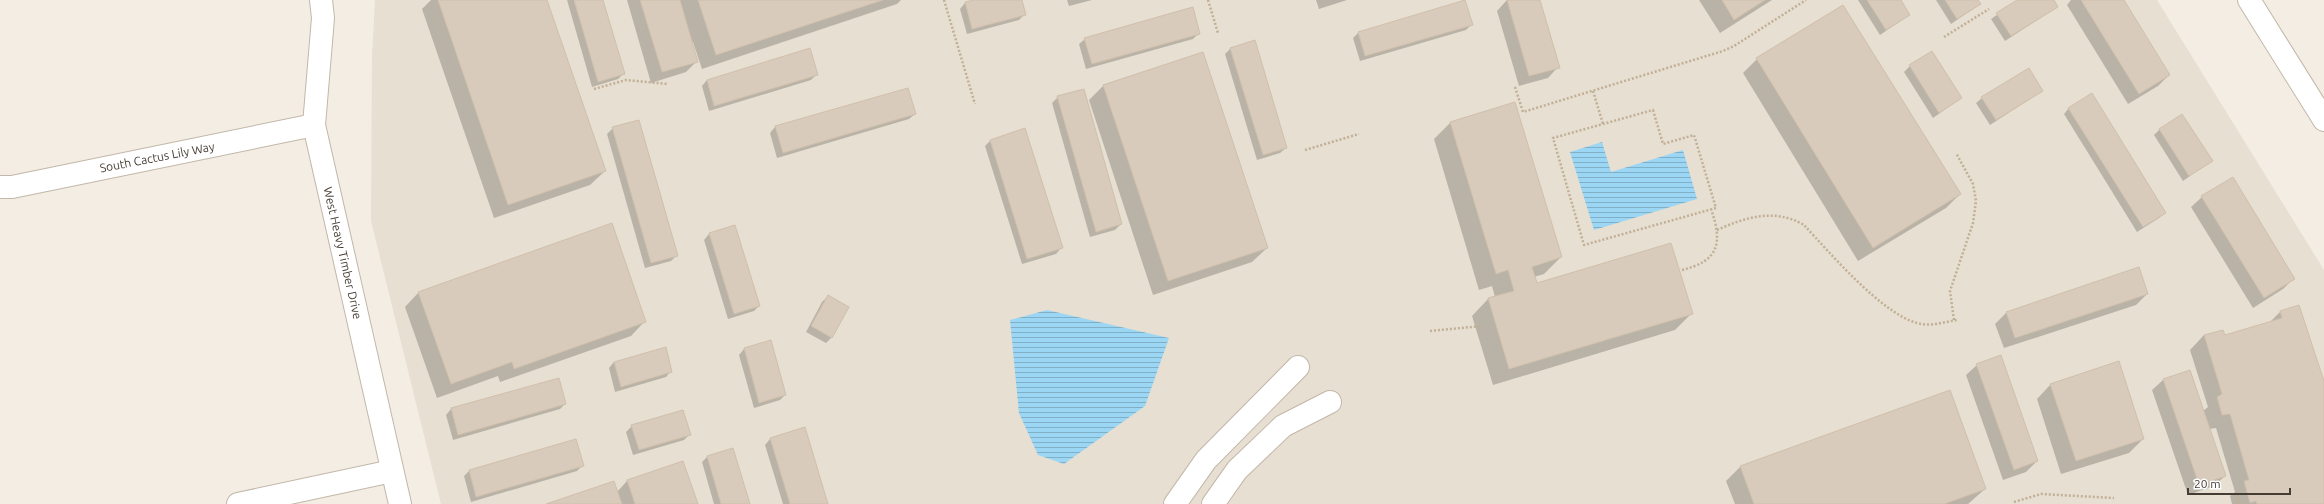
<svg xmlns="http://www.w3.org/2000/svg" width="2324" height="504" viewBox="0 0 2324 504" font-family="Ubuntu,sans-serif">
  <defs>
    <pattern id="water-rules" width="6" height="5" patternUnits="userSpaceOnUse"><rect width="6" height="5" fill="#9bd6f4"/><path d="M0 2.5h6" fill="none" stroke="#80afc6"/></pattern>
  </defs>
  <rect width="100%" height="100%" fill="#f3ede3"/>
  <!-- residential -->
  <path fill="#e7dfd1" d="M375,0H2157L2324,270V504H441L371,221L372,56Z"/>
  <!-- water -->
  <path fill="url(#water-rules)" d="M1602,142L1611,172L1683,150L1697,199L1594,230L1570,152Z
    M1047,310L1169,338L1145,406L1064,464L1038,455L1019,413L1010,320Z"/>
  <!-- shadow -->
  <path fill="#0003" d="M431,0H546L605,171L590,185L494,218L422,9Z
    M567,0H602L623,74L618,79L592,87Z
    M627,0H901L897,4L702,69L693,42H691L697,61L686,72L651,83Z
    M977,0H1021L1025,14L1019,20L967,34L960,9L965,3Z
    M1067,0H1092L1069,6Z
    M1316,0H1347L1319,9Z
    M1507,0H1539L1558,67L1548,78L1519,86L1497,11Z
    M1699,0H1772L1720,33Z
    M1858,0H1899L1909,15L1880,35Z
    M1936,0H1977L1980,4L1951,24Z
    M2019,0H2053L2057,7L2005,41L1991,19Z
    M2071,0H2123L2169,75L2158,86L2128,104L2067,5Z
    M1471,25L1466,30L1360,61L1353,38L1358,33Z
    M1199,33L1193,39L1086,69L1079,44L1085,39Z
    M1231,48L1286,148L1280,153L1257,160L1225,54Z
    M1202,53L1267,248L1252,262L1153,295L1089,100L1103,86Z
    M1757,59L1960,194L1946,208L1858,261L1743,73Z
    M1910,66L1961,98L1933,118L1904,72Z
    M817,74L811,80L709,111L702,86L707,80Z
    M908,89L915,114L909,119L777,158L770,133L775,127Z
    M2042,91L1990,125L1976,103L1982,98Z
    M1058,97L1121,224L1115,230L1090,237L1052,103Z
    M2069,108L2165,212L2159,218L2137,232L2064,114Z
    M1450,123L1561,257L1544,274L1534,277L1536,285L1691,314L1675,330L1493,385L1472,316L1488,299L1495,297L1492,286L1479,290L1434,139Z
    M613,128L677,255L671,261L645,268L607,134Z
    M2160,129L2211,161L2183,181L2154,135Z
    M990,141L1061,248L1056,254L1022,264L985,146Z
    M2202,197L2294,278L2283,289L2253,308L2191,207Z
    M734,226L759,306L754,311L728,319L704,240L709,234Z
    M2139,269L2147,294L2136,305L2004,348L1995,324L2006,313Z
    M419,292L645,321L631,336L500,382L498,376L437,398L405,307Z
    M828,296L832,337L826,343L806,332L822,302Z
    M2299,306L2324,382V504H2232L2230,496L2235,492L2216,428L2209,429L2225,476L2214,486L2188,495L2152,390L2163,380L2190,371L2203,411L2208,407L2190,350L2204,335L2223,331L2225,336L2270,322L2280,312Z
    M770,342L785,395L780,400L754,408L739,355L744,349Z
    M614,362L671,371L666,377L615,392L609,368Z
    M1977,365L2037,461L2026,472L2003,480L1966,375Z
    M2051,384L2143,439L2129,453L2061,474L2037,399Z
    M565,404L560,409L453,440L446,415L451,409Z
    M632,426L689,435L684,440L633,455L626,432Z
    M804,429L827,504H783L765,445L770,439Z
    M576,440L583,465L577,471L471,502L464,476L469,471Z
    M707,457L748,504H714L702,462Z
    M682,462L697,504H549L617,492L627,481Z
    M1740,467L1985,489L1968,504H1735L1726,481Z"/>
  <!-- building -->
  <path fill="#d8cbbb" stroke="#d0bfab" d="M438,0H547L606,171L508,205Z
    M574,0H603L625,74L598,82Z
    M640,0H680L698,62L662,72Z
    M698,0H883L716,55Z
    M973,0H1022L1026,15L972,29L965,2Z
    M1465,0L1473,25L1365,56L1358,32Z
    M1507,0H1540L1560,68L1529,76Z
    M1722,0H1765L1734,20Z
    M1867,0H1901L1910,15L1886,30Z
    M1945,0H1978L1981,4L1957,19Z
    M2017,0H2054L2058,7L2011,36L1996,13Z
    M2081,0H2124L2170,75L2139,94Z
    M1843,5L1961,194L1873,248L1756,58Z
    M1193,7L1200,34L1092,64L1084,38Z
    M1255,40L1287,148L1263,155L1230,48Z
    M810,48L818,75L714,106L707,80Z
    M1932,51L1962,98L1939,113L1909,65Z
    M1203,52L1268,248L1168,281L1103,85Z
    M2029,68L2043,91L1996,120L1981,97Z
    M908,88L916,114L783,153L775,126Z
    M1084,89L1122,224L1096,232L1057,96Z
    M2092,93L2166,213L2143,227L2068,108Z
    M1515,102L1562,257L1532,267L1537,283L1671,243L1693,314L1509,369L1488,298L1514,291L1508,270L1496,274L1450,122Z
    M2182,114L2213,161L2189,176L2159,129Z
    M639,120L678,256L651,263L612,127Z
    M1025,128L1063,248L1027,259L990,140Z
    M2233,177L2295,279L2264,298L2201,196Z
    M612,223L646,322L514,369L512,362L451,384L418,292Z
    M735,225L760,306L734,314L709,233Z
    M2139,267L2148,294L2015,338L2006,312Z
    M828,295L849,307L832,338L811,326Z
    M2299,305L2324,381V504H2257L2256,501L2250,503L2244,481L2249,480L2230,414L2222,415L2217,397L2222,394L2204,335L2223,330L2225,335L2282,318L2280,311Z
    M771,340L786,395L759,403L744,348Z
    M666,347L672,372L621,387L614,362Z
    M2001,355L2038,461L2014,470L1976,364Z
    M2119,361L2144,439L2076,461L2050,384Z
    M2190,370L2226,476L2199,485L2163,379Z
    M559,378L566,404L458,435L451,408Z
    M1950,390L1986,489L1944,504H1754L1740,466Z
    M683,410L691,435L639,450L631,425Z
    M805,427L828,504H790L770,438Z
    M576,439L584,466L476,497L469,470Z
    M733,448L750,504H721L707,456Z
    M683,461L698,504H635L627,480Z
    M614,481L622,504H546Z"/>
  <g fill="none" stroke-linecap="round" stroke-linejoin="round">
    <defs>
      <path id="minor" d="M321,0L323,18L314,125L400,504
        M2249,0L2324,120
        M0,187H12L314,125
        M238,504L392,471
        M1175,504L1206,460L1298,367
        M1213,504L1237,470L1283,426L1330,402"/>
    </defs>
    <!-- minor casing -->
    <use href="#minor" stroke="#c2b7a9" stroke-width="24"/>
    <!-- path -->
    <path stroke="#c1af96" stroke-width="2.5" stroke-dasharray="2 2" stroke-linecap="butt" d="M944,0L975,104
      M1208,0L1218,33
      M1944,37L1989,9
      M1515,87L1523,112L1723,51L1734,46L1806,0
      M594,89L626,80L668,84
      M1593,91L1603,124
      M1653,110L1663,144L1694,135L1716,208L1584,245L1553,138Z
      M1305,150L1359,134
      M1717,230C1746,217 1775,208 1804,225C1830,253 1881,313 1917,323C1930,327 1944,322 1957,320
      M1682,270C1719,261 1723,243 1711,209
      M1954,320L1950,291L1973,223L1976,201L1973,184L1956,153
      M1430,331L1482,326
      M2236,491L2240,504
      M2014,502L2041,494L2114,498"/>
    <!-- minor -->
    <use href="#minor" stroke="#fff" stroke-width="22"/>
  </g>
  <g text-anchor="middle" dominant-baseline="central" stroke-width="4" stroke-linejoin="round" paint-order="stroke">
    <!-- street labels -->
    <g font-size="12" fill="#453d33" stroke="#fff">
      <text transform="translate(157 157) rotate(-11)">South Cactus Lily Way</text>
      <text transform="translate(343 253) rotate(77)">West Heavy Timber Drive</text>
    </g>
  </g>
  <!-- scale -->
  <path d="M2188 488v6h102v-6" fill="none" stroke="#453d33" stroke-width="2"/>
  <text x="2194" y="488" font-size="12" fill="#453d33" stroke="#ffffff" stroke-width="3" paint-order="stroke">20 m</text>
</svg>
